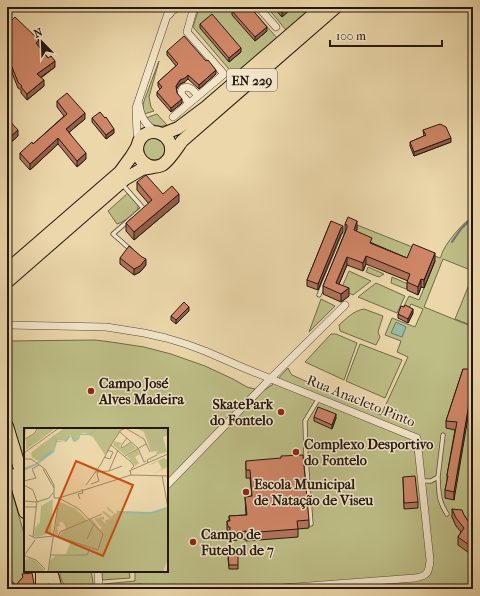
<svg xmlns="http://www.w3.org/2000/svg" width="480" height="596" viewBox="0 0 480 596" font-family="'IM FELL French Canon',serif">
  <rect width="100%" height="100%" fill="#ebd7aa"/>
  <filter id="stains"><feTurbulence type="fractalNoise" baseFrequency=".005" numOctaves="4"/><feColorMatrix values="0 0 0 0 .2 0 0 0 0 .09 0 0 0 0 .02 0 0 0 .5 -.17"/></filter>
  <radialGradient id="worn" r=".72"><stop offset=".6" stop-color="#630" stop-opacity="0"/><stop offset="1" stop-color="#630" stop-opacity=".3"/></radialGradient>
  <!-- green -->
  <path fill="#bdbd85" stroke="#706a4b" d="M224,7H250L277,38L234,75L193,27L199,8Z
    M267,7H312L286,30Z
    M159,61L149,97L151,107L154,111L144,114L143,105L144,101Z
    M157,114L167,125C157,128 153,126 146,118Z
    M143 149a11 11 0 1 1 22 0a11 11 0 1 1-22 0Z
    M128,193L138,205C138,207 138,209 137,211C134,216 123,222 117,224L108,211Z
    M473,217V271L443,259L424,307L473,327V589H144V585L141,584L104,587V584L135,581V571H167V429H25V468L7,409V341L95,340L111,342L144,347L171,354L205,366L233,379L247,387L263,391L272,385L288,368L291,374L292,375L381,415L408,357L397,352L401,341L385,335L392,318L415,327L423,309L411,304L408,310H402L409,296L419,300L424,288L407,266L354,236L357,229V225L440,258C442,255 442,252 444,249C448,241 465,220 473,217Z
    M368,267L384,274L379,277L366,272Z
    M349,271L371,281L353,295L341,289Z
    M473,275V326L455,319Z
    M392,277L408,284L406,289L391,283Z
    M376,283L405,296L397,313L358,297Z
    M321,299L335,306L309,332Z
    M364,309L383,316L378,332L380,337L376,345L340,331L339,325C347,318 353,311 364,309Z
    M331,334H336L357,343L344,380L305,362Z
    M360,344L402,360L385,398L346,381Z
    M7,475L23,530L25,539V571H31L34,589H7Z
    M61,571H91L94,588L93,589H69C64,585 61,581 60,574Z
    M102,571H117V572L129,571L130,578L102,580Z"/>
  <!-- water -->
  <path fill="#99baa6" stroke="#6a796a" d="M396,322L406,327L402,337L391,333Z"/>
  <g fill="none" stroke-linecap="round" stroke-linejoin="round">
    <!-- stream -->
    <path stroke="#6a796a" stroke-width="2" d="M452,242C458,233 464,223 473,219"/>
    <defs>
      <path id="lane" d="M122,184L143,208L113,234L131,250
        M319,295L344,235
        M438,477C439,493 438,500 447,514
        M422,481H431L438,477L443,435
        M311,524L306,458L305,421L319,398"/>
      <path id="street" d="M258,7L276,27
        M169,15L172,11L179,7
        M189,103L182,95L181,92L183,88C190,85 194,91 198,96
        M139,105C141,118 146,125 156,132
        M173,117L224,74L187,32L194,7
        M139,141L137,133L136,108L170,7
        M7,325L106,327L144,333L166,338L186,344L205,351L244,368L417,438L430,560C429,572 428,576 415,578L269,589
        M167,485L270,379L345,305
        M98,571L99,589"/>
      <path id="primary" d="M163,134L178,128L206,107L322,7
        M170,156C177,134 148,123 139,141C132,156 147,172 162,165C169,161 177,148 182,141L336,7
        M7,270L120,172L131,157L137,147
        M7,282L125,179L142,169L153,167
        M7,426L25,485
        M14,475L25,512
        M42,571V589
        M51,571L56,589"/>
    </defs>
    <!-- lane casing -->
    <use href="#lane" stroke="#554737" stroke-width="5"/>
    <!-- street casing -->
    <use href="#street" stroke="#554737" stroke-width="8"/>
    <!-- primary casing -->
    <use href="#primary" stroke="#231711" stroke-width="14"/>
    <!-- lane -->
    <use href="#lane" stroke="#f2e5c8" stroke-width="3.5"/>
    <!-- street -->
    <use href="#street" stroke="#f2e5c8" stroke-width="7"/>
    <!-- primary -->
    <use href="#primary" stroke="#ebd7aa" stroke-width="12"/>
  </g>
  <!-- wall -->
  <path fill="#b27359" stroke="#231711" d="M273,7H293L282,17Z
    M232,11L267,31L255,41L232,15Z
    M200,24L241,52L229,62L200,28Z
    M7,25L39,46L55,67L41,78L44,86L27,100L21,93V90L18,88L12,73Z
    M167,51L216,74L199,89L188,79L185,82L180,84L176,89L177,93L182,103L171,112L157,96V92L160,89L158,86V82L176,66L167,55Z
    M57,101L85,119L69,132L86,159L77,167L58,144L30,170L20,159V153L33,144L64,116L57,107Z
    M7,118L18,136L8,145L7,143Z
    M92,118H105L114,133L106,139L92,122Z
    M423,130L451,142L414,156L410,146V142L424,136Z
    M137,182L179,202L134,240L126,231V223L149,204L137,190Z
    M331,221L343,232L341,234L318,290L307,286V280Z
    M345,224L357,229L356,232L372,243L407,258L435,261L424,288L421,287L418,295L407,290V282L408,281L366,264L363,271L347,265L339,284L349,296L341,302L323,294V286L345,232Z
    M120,258L146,265L140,272L134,275L120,264Z
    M189,311L176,324L171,320V316Z
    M413,313L408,323L398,318V314Z
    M463,369L454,500L445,498V490L447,481V475L455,430L446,428V421Z
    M314,417L336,418L332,429L314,421Z
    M246,461L309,520V528L298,529V537L246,541V539L230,541V535H228L227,529V521H229V516L246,515L245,497L252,496L250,478H246Z
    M403,477L418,502V508L404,509Z
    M452,509L464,515L470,524L473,526L472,555L458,545V537L461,532L456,526L452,517Z
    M228,558L238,565V569H229Z"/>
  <!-- shaded-wall -->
  <path fill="#915e48" stroke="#231711" d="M288,7H293L282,17V13Z
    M267,27V31L255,41V37Z
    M39,40V46L36,49V43Z
    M241,48V52L229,62V58Z
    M55,61V67L37,80V74Z
    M12,67V73L7,77V71Z
    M216,70V74L199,89V85Z
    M188,75V79L185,82L180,84L176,90V86L180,80Z
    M44,80V86L27,100V94Z
    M182,99V103L171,112V108Z
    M85,113V119L66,135V129Z
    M114,129V133L106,139V135Z
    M18,130V136L8,145V139Z
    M58,138V144L30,170V164Z
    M451,138V142L414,156V152Z
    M86,153V159L77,167V161Z
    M179,194V202L134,240V232Z
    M357,221V229L354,238V230Z
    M343,226V232L341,234L318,290V284L341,228Z
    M435,253V261L424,288V280Z
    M366,256V264L363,271V263Z
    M347,257V265L336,291V283Z
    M146,259V265L140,272L134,275V269Z
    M421,279V287L418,295V287Z
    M349,288V296L341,302V294Z
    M189,307V311L176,324V320Z
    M413,309V313L408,323V319Z
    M473,380V388L454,500V492Z
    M336,414V418L332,429V425Z
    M473,546V553L472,555V547Z"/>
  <!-- building -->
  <path fill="#cf8667" stroke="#231711" d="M236,7H250L267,27L255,37L232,11Z
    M277,7H288L282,13Z
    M212,14L241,48L229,58L200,24Z
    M15,17L39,40L36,43L48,58L51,56L55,61L37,74L44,80L27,94L21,87L22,86L18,82L12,67L7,71V25Z
    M184,36L206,61L208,60L216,70L199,85L188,75L185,78L180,80L176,86L177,93L182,99L171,108L157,92L162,87L158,82L178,64L167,51Z
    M67,93L85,113L66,129L86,153L77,161L58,138L30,164L20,153L32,142L33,144L67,114L57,101Z
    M100,112L105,118L106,117L114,129L106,135L92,118Z
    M7,118L18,130L8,139L7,137Z
    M440,124L446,127L451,138L414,152L410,142L426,135L423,130Z
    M146,175L163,194L172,186L179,194L134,232L126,223L152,200L137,182Z
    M348,217L357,221L354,230L372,238L370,243L407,258L413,244L435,253L424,280L421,279L418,287L407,282L410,274L366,256L363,263L347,257L336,283L349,288L341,294L323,286L347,228V225L345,224Z
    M331,221L343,226L341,228L318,284L307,280Z
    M129,246L142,257L146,259L140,266L134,269L120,258Z
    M184,302L189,307L176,320L171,316Z
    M405,305L413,309L408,319L398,314L401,306L404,307Z
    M463,369H473V380L454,492L445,490L448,476L447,475L457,422L446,421Z
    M318,407L336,414L332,425L314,417Z
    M303,455L309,520L297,521L298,529L246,533V531L230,533V527H228L227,521H230L229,516L247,515L245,497L252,496L250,470H246V461L281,458V456Z
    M415,476L418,502L404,503L403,477Z
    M452,509L462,510L464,515L470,524L473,526V546L472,547L458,537L464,528L456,518Z
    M228,554H238V565H229Z
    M32,573L35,589H7V577L16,585L23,577L22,574Z
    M434,587V589H399Z"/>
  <!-- markers -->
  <g fill="#8f2418" stroke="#f2e5c8" stroke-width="1.5">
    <circle cx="91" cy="391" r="4"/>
    <circle cx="281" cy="412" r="4"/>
    <circle cx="296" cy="452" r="4"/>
    <circle cx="246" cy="492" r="4"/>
    <circle cx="193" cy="542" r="4"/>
  </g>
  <g text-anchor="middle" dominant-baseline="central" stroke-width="3" stroke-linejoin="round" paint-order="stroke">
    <!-- shield labels -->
    <rect fill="#f2e5c8" stroke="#615548" stroke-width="1" x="227" y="69" width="50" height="22" rx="3"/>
    <g font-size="13" font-weight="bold" fill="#231711">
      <text x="252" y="80">EN 229</text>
    </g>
    <!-- poi labels -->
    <g font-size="14" font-weight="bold" fill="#231711" stroke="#f2e5c8" text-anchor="start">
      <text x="99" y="383">Campo José<tspan x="99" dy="16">Alves Madeira</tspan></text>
      <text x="273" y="404" text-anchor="end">SkatePark<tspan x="273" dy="16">do Fontelo</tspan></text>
      <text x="304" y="444">Complexo Desportivo<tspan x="304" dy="16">do Fontelo</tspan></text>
      <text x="254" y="484">Escola Municipal<tspan x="254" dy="16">de Natação de Viseu</tspan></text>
      <text x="201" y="534">Campo de<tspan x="201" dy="16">Futebol de 7</tspan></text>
    </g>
    <!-- street labels -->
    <g font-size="14" fill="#231711" stroke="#f2e5c8">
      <text transform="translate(361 401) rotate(22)">Rua Anacleto Pinto</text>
    </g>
  </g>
  <!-- overview -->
  <g transform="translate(24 428)">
    <rect width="144" height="144" fill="#ebd7aa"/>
    <path d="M14,0H32L2,22V11L12,5ZM40,0H102L97,2L81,27L69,9L61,5L55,6L52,13L46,7L42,13L33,12L30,23L14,33L8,29L7,25L14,19ZM112,0H144V7L139,9L143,24L132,27L133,23L127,24L120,4ZM90,13L98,15L95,18L98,20L107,15L112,20L101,27L89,17ZM113,21L116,26L111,29L115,35L111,38L103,28ZM140,30L144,32V39L128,46L138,41L134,33L129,36L124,37ZM29,71L27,105L13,109L10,108L11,100L16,94L17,78ZM34,73L52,81L64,93L68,91L76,101L78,100L70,91L80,88V92L77,91L82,96L81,92L86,91L78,84L80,83L87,89L90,86L83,81V78L91,86L97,83L127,85L143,80L144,131L139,144H25L26,133L31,128L61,126H42L46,115L35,108L42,100L39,94H35L36,98L33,99L34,107L31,106ZM5,130L12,133L22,144H0L1,132Z" fill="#bdbd85"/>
    <path d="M74,0L66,7H56L55,11L51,14L49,13L47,8L42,14H33L30,24L14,36L0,43V40L13,35L21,26L30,22L32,12L26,3L34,13L40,14L45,8H48L52,13L55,6H65Z" fill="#99baa6"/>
    <path fill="none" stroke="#99baa6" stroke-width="2" d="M93,84L127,85L143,80"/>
    <path fill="none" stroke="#9b8a6d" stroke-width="1" d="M103,1L120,11L126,24M96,4L114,20L120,34L122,33M103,10L97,18L98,20L107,14M1,11L11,5L13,0M87,17L107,34L110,38L107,41M0,25L1,0M0,25L35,0M101,28L122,16M80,29L86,31L89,24L83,22M0,31H7L21,41L30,57V70H35M124,35L123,32L133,27M19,41L30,60M85,43L98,38M105,43L144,26M71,44L85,43L94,22M107,47L144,48M138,47L144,80M0,53L12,50L8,41L15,37M67,56L75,53L73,46L75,43M0,57L9,62L13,74L25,70L29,65M62,57L77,36L88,15L97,2L103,0M56,71L54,66L59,65L58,61M0,73L13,74M0,79H13M5,107L11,110L29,108M29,107L74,122L79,106L55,81L35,70M9,109L13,72M34,109L36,104L78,86M63,111L70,96M27,127H63L66,120M0,128L11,112M1,128L12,132L21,141M24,144L35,70L107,47L106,42"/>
    <path fill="#ca4f0d" fill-opacity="0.15" stroke="#ca4f0d" stroke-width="2" d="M52,33L109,57L79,128L22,104Z"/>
    <rect width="144" height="144" fill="none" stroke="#231711" stroke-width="2"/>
  </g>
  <!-- margin -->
  <rect width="480" height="596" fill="none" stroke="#ebd7aa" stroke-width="24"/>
  <rect x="8" y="8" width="464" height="580" fill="none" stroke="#231711" stroke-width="2"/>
  <rect x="12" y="12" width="456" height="572" fill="none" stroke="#231711"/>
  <!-- north arrow -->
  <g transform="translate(42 42) rotate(337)" stroke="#f2e5c8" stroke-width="3" paint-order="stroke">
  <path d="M0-3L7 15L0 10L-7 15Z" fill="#231711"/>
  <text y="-6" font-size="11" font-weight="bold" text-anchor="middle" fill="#231711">N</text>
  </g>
  <!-- scale -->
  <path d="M330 40v6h112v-6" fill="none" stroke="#231711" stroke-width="2"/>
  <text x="336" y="40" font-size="12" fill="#231711" stroke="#f2e5c8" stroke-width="3" paint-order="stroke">100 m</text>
  <rect width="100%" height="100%" filter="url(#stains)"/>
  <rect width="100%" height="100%" fill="url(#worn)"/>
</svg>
